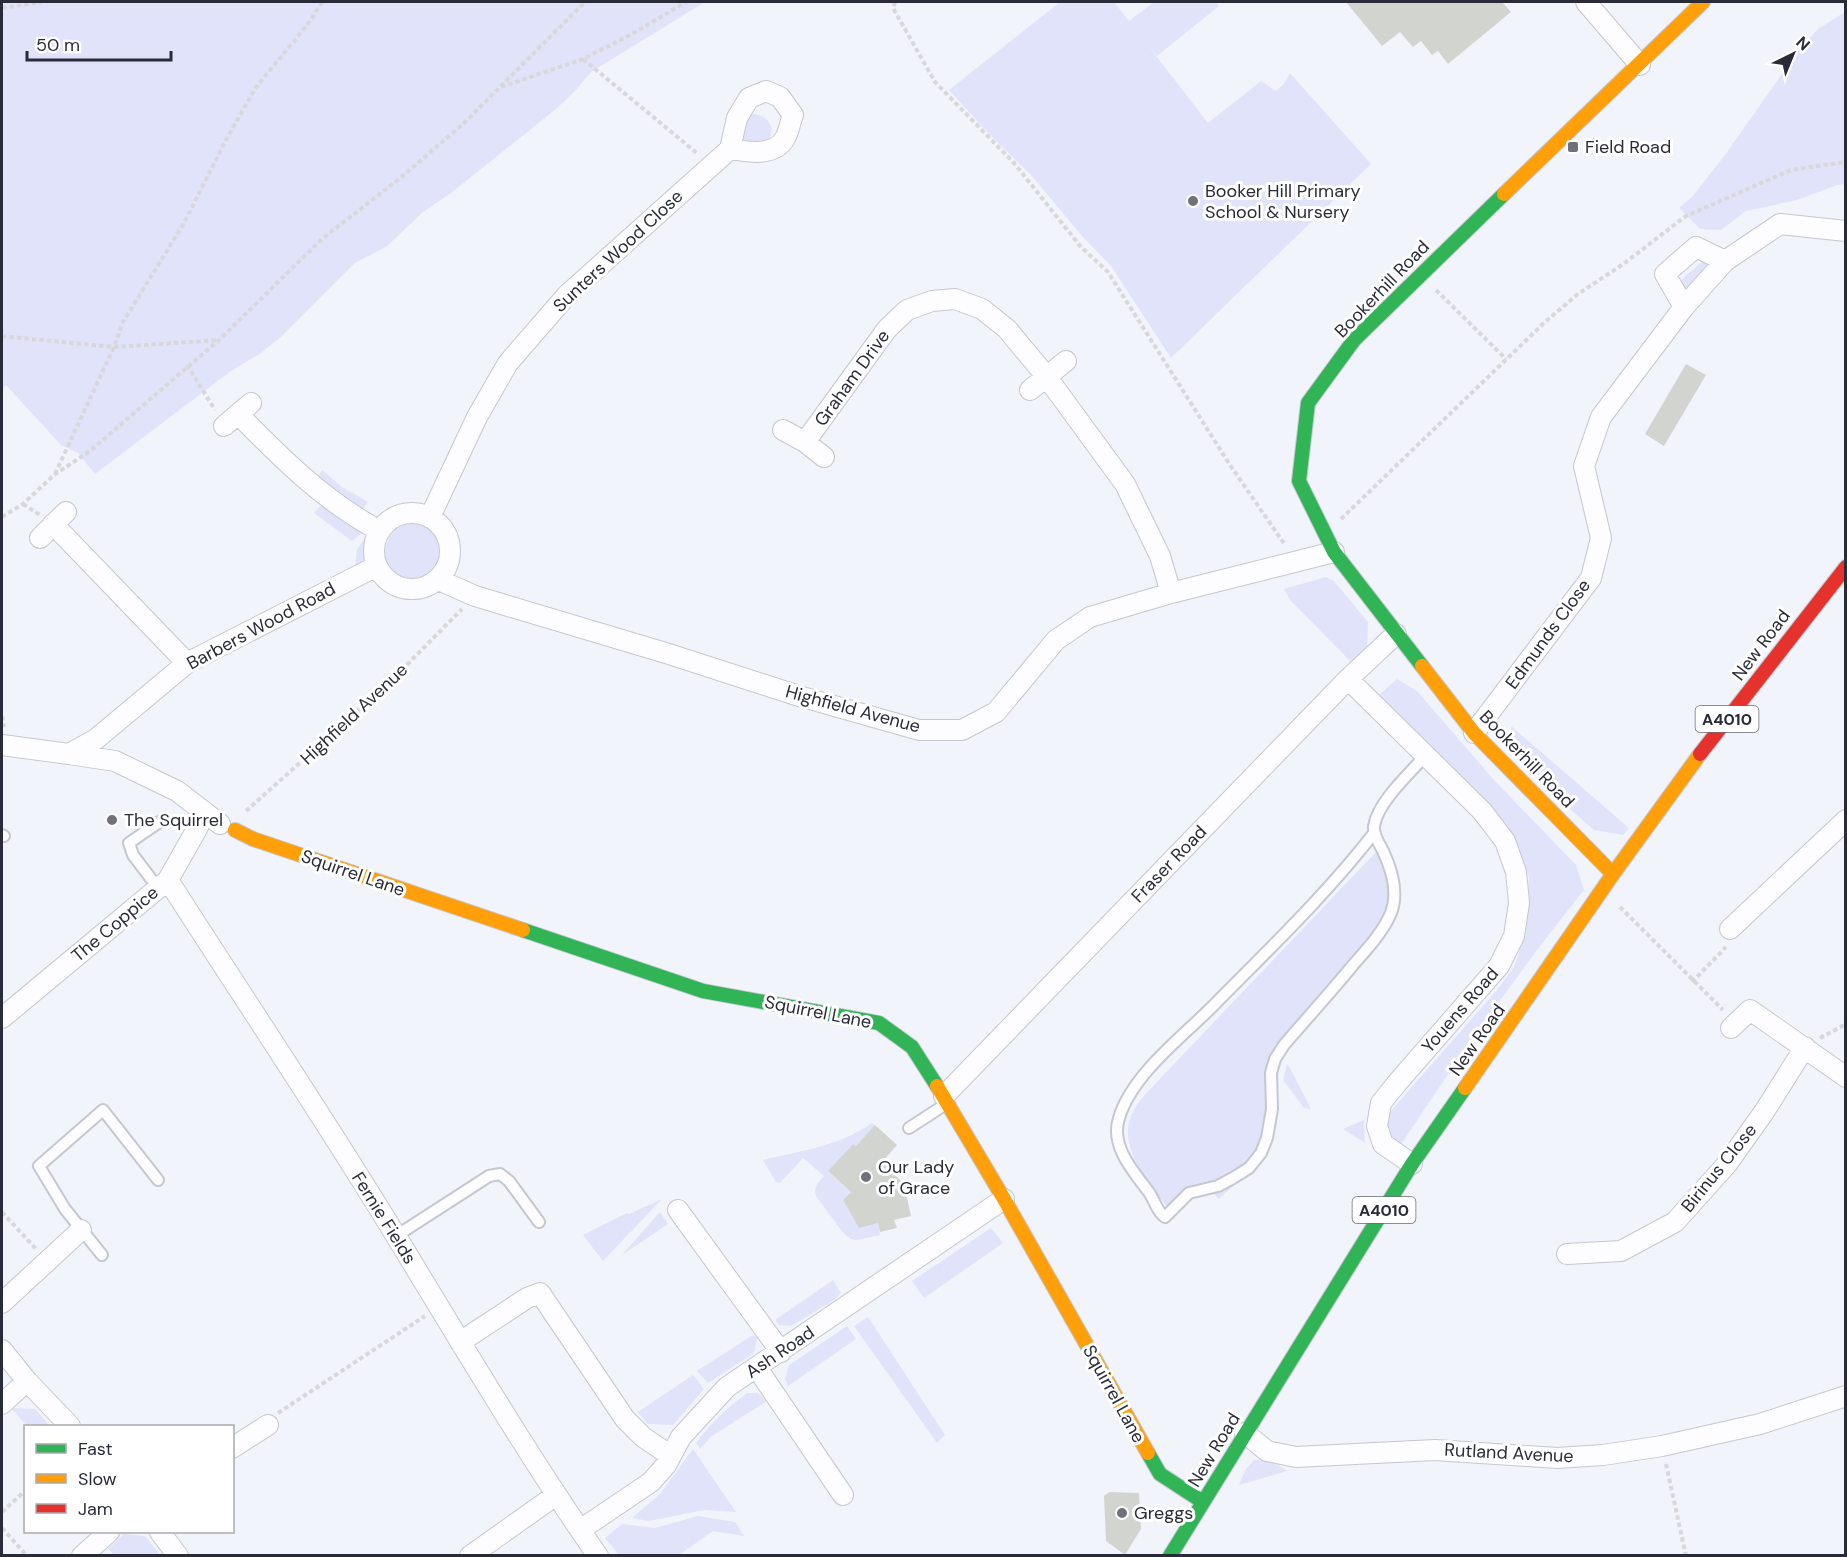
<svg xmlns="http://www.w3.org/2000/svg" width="1847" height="1557" viewBox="0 0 1847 1557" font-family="'DM Sans',sans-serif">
  <rect width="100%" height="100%" fill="#f2f4fc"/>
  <!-- green -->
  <path fill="#e0e3fa" d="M2,2H705L591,72L576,90L556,109L451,193L423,212L386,247L355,263L282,336L261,353L231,371L95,474L78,453L61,445L6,385L2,389Z
    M1060,2H1114L1129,21L1154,2H1216L1219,6L1157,56L1147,44L1208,123L1261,81L1276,91L1283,85L1290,73L1371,164L1171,358L1111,266L1082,236L1031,175L989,134L949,90Z
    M1845,12V184L1837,185L1797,200L1746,211L1721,230L1700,229L1679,208L1692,197L1725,155L1798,51L1818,29Z
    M754,114C769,116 776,128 768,142L742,143L738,127L748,115Z
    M1703,261L1709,262L1713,268L1696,292L1684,291L1680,285L1683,278Z
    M322,470L342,487L368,502L361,512L315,481Z
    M322,504L360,529L362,533L352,541L314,513Z
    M385 553a30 30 0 1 1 60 0a30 30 0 1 1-60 0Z
    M365,538C367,549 366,558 360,569L355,567L357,549Z
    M1326,577L1334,581L1368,622L1367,652L1352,663L1290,600L1284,589Z
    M1397,679L1417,691L1494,780L1576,865L1584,890C1518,972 1458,1058 1400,1146L1393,1144L1384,1131L1389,1113L1497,990L1514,967L1524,938L1529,877L1516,847L1377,697Z
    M1511,726L1629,828L1623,835L1594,830L1556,797L1513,746Z
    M1376,852L1384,857L1394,912L1280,1056C1272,1079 1280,1099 1276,1121C1270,1156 1243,1176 1219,1199L1202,1182L1170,1211C1151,1184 1113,1145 1134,1110C1139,1100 1148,1092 1155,1084Z
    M1287,1064L1290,1068L1311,1109L1304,1108L1283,1080Z
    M1364,1120L1365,1143L1343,1129Z
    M872,1123L875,1125L856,1146L853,1144L828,1171L846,1188L853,1189L843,1200L859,1227L878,1223L880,1235L856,1240L851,1239L844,1234L816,1196C813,1187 818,1183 824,1176L803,1158L780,1183L776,1182L763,1160C800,1151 840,1146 872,1123Z
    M662,1199L603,1261L583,1235L627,1213L629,1214Z
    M660,1212L668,1224L622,1255Z
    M991,1228L1003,1243L924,1298L912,1281Z
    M833,1280L841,1293L833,1301L791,1326L779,1325L775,1320Z
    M868,1317L945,1435L937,1443L854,1326Z
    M847,1326L856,1339L788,1386L785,1379L789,1365Z
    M753,1335L757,1338L754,1353L708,1383L697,1371Z
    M693,1375L704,1389L673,1425L647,1424L638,1412Z
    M747,1393H758L767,1401L712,1436L700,1449L696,1443C711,1423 727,1408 747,1393Z
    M11,1408L35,1409L50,1426H27Z
    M693,1449L736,1512L704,1510L649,1521L632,1518L660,1494Z
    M1265,1459C1272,1463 1281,1465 1287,1471L1239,1485L1246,1469L1254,1460Z
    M698,1516L735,1522L744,1536L713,1531L679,1555H619L605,1538L622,1524L655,1528Z
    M124,1534L145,1536L160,1555H114L108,1549Z"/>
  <!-- building -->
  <path fill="#d2d5cf" d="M1346,2H1502L1511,12L1448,64L1438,51L1432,55L1421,41L1413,47L1400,32L1382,46Z
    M1686,364L1706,375L1664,446L1645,434Z
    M875,1125L897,1145L882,1162L904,1184L911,1216L894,1220L897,1228L880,1232L878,1223L859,1228L843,1200L851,1192L828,1171L853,1144L856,1146Z
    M1109,1492L1139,1493L1141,1529L1125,1555L1106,1541L1104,1496Z"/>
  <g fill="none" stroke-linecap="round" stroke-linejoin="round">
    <defs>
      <path id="lane" d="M1374,833C1326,895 1267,951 1212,1007C1181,1038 1132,1075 1119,1118C1110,1146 1133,1171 1148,1191C1155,1200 1156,1211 1165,1217L1189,1193L1218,1186L1233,1178L1249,1168L1261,1153L1267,1138L1272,1109L1271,1073L1275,1059L1284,1045C1307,1018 1331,992 1353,965C1367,949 1383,932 1391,913C1399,892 1392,870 1383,851C1379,843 1373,835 1374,826C1378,802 1409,774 1425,756
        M2,835L4,836
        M158,888L133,855L129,843L161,821
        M909,1128L946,1104
        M396,1236L489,1176L500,1174L509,1181L539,1222
        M102,1255L65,1209L39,1166L103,1110L158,1180"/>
      <path id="street" d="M1586,2L1640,65
        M1725,261L1780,224L1846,231
        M1030,390L1066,361
        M238,414C281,458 325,502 380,531
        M224,426L251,403
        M783,430L805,442L824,457
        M805,442L887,329L907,310L932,301L955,299L982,309L1007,329L1046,376L1125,484L1160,556L1171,593
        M374 551a38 38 0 1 1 76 0a38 38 0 1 1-76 0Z
        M430,517L477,417L508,363L567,295L730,149L737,118L749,98L766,91L780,97L793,115C790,122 789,132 785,138C775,157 747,152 730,149
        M53,524L187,663
        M40,538L66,512
        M439,580L475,596L669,654L799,696L919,730H962L996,712L1056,640L1090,617L1171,593L1334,552
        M1348,679L1482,811L1505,841L1516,872L1519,903L1514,936L1499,966L1397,1083L1381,1103L1377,1126L1383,1144L1412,1164
        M1474,733L1591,578L1601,538L1584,466L1601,417L1684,307L1725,261L1696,247L1665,274L1684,307
        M2,745L69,754L96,739L187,663L377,566
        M69,754L115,761L177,791L220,824
        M168,880C244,999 323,1116 396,1236C462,1344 526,1453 598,1556
        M1730,929L1846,820
        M2,1018L168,880L198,827L201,811
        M1731,1028L1750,1010L1846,1077
        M944,1096L1348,679L1396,634
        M678,1210L781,1352
        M1567,1254L1621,1251L1675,1222L1727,1164L1764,1112L1805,1047
        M2,1303L81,1230
        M460,1342L527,1298L540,1293L625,1419L643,1437L671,1456
        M2,1350L27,1381L70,1426
        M757,1368L843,1495
        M2,1404L27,1381
        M1245,1433L1267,1451L1296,1457L1435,1450L1557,1458L1603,1455L1662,1446L1760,1424L1846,1396
        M232,1448L268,1425
        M580,1530L651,1482L666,1465L681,1437L727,1387L1004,1199
        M160,1532L178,1556
        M82,1556L109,1532
        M470,1556L556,1495"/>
      <path id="fast" d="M1422,666L1334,552L1299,481L1308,403L1354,340L1504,194
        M523,930L703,991L879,1023L912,1047L937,1086
        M1148,1453L1160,1474L1203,1502
        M1170,1556L1412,1164L1465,1088"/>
      <path id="slow" d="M1504,194L1703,2
        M1422,666L1474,733L1613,874
        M235,830L253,839L523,930
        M937,1086L1004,1199L1148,1453
        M1465,1088L1613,874L1700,754"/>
      <path id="jam" d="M1700,754L1846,567"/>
    </defs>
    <!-- lane casing -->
    <use href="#lane" stroke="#c5c7d1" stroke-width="14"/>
    <!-- street casing -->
    <use href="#street" stroke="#c5c7d1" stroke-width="22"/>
    <!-- fast casing -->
    <use href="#fast" stroke="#c5c7d1" stroke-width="16"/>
    <!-- slow casing -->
    <use href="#slow" stroke="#c5c7d1" stroke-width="16"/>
    <!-- jam casing -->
    <use href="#jam" stroke="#c5c7d1" stroke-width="16"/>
    <!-- path -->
    <path stroke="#d8d8db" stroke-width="4" stroke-dasharray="4.5 3" stroke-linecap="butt" d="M895,2L893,8L935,82L1014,163L1081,247L1108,272L1230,465L1285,545
      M2,8L42,2
      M583,59L698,154
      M501,87L583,59L630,35L686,2
      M1436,290L1506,359
      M2,336L114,347L218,340
      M187,365L215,410
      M55,474L114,347L123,322L184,223L228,136L256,87L308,24L322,2
      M23,504L40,515
      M2,517L23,504L54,475L90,451L219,340L322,239L399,179L462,125L585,2
      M1341,519L1545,322L1578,294L1622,265L1686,216L1791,170L1846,162
      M2,716L4,727
      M246,811L390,682L462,609
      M1620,907L1723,1010
      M1692,982L1726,947
      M1820,1038L1846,1024
      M2,1212L36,1249
      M278,1413L425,1316
      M1666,1464L1686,1556
      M2,1512L26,1490
      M2,1528L27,1556"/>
    <!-- lane -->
    <use href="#lane" stroke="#fdfdff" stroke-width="10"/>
    <!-- street -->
    <use href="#street" stroke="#fdfdff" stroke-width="20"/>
    <!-- fast -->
    <use href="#fast" stroke="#30b455" stroke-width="14"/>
    <!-- slow -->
    <use href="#slow" stroke="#ff9f0a" stroke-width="14"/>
    <!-- jam -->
    <use href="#jam" stroke="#e5322d" stroke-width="14"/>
  </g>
  <!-- markers -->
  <g fill="#70717d" stroke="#fff" stroke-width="2">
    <rect x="1567" y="141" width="12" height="12" rx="3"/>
    <circle cx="1193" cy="201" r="6"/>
    <circle cx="112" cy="820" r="6"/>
    <circle cx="866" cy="1177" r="6"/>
    <circle cx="1122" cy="1513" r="6"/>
  </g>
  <g text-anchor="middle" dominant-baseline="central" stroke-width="6" stroke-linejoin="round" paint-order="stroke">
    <!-- shield labels -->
    <g fill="#fff" stroke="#6a6b74" stroke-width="1.5">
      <rect x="1695.5" y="706" width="63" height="26" rx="4.5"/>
      <rect x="1352.5" y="1197" width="63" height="26" rx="4.5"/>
    </g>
    <g font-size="16" font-weight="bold" fill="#2a2b39">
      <text x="1727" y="719">A4010</text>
      <text x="1384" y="1210">A4010</text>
    </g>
    <!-- poi labels -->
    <g font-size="18" fill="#2a2b39" stroke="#fff" text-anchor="start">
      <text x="1585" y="147">Field Road</text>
      <text x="1205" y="191">Booker Hill Primary<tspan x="1205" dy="21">School &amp; Nursery</tspan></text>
      <text x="124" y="820">The Squirrel</text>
      <text x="878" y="1167">Our Lady<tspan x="878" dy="21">of Grace</tspan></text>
      <text x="1134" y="1513">Greggs</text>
    </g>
    <!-- street labels -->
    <g font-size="18" fill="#2a2b39" stroke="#fff">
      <text transform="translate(618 251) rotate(-43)">Sunters Wood Close</text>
      <text transform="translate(1382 289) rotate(-46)">Bookerhill Road</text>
      <text transform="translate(852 378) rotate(-54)">Graham Drive</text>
      <text transform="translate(261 626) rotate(-28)">Barbers Wood Road</text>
      <text transform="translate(1548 634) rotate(-54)">Edmunds Close</text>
      <text transform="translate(1761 645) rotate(-53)">New Road</text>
      <text transform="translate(853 709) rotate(15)">Highfield Avenue</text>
      <text transform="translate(354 714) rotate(-43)">Highfield Avenue</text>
      <text transform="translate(1527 759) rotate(46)">Bookerhill Road</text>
      <text transform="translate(1169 864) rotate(-46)">Fraser Road</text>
      <text transform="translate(353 873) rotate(19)">Squirrel Lane</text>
      <text transform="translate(115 924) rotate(-40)">The Coppice</text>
      <text transform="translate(1460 1010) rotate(-49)">Youens Road</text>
      <text transform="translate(818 1012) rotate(11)">Squirrel Lane</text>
      <text transform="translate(1477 1040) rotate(-55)">New Road</text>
      <text transform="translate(1719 1168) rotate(-51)">Birinus Close</text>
      <text transform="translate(384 1218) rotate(58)">Fernie Fields</text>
      <text transform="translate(780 1352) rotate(-34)">Ash Road</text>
      <text transform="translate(1114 1394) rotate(61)">Squirrel Lane</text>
      <text transform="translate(1214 1450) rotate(-59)">New Road</text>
      <text transform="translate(1509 1453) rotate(3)">Rutland Avenue</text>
    </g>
  </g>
  <!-- border -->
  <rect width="1847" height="1557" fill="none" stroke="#2a2b39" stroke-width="6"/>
  <!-- legend -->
  <rect x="24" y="1425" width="210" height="108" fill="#ffffff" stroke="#aaaab0" stroke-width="1.5"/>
  <rect x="36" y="1444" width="30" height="9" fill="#30b455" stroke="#aaaab0" stroke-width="1.5"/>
  <text x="78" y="1455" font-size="18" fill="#2a2b39">Fast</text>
  <rect x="36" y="1474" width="30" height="9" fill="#ff9f0a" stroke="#aaaab0" stroke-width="1.5"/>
  <text x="78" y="1485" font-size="18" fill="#2a2b39">Slow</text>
  <rect x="36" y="1504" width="30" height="9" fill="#e5322d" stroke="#aaaab0" stroke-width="1.5"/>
  <text x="78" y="1515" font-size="18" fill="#2a2b39">Jam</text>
  <!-- north arrow -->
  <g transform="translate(1793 54) rotate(43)" stroke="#ffffff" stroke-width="4.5" paint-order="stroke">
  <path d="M0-4.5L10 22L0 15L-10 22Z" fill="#2a2b39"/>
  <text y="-9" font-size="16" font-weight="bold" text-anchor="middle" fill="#2a2b39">N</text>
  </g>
  <!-- scale -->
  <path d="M27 51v9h144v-9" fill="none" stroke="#2a2b39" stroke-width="3"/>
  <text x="36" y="51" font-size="18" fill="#2a2b39" stroke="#ffffff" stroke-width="4.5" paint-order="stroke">50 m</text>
</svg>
